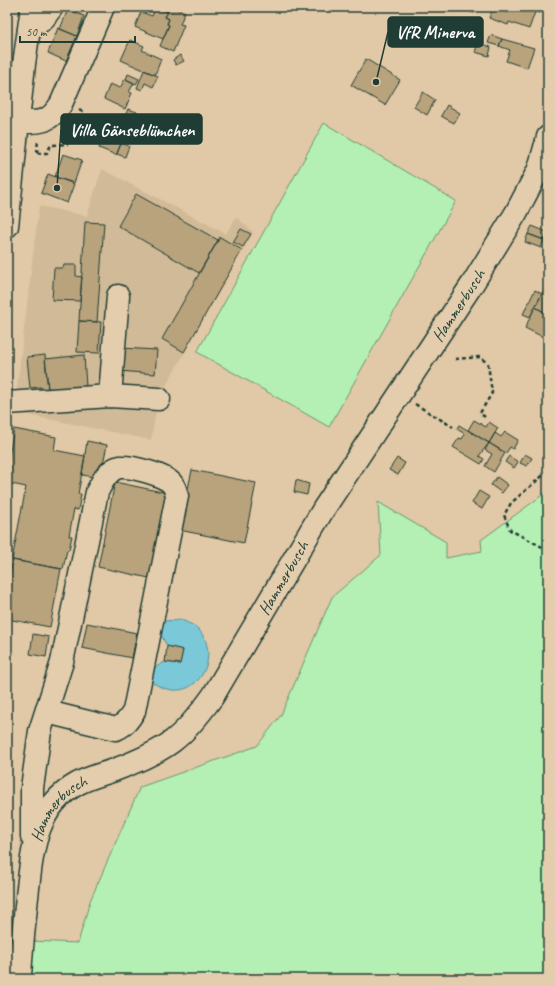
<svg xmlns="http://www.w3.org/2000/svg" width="555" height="986" viewBox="0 0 555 986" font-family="Caveat,sans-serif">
  <rect width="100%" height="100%" fill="#e1c8a6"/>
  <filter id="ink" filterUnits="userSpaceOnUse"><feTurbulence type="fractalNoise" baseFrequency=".025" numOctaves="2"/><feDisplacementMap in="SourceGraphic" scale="8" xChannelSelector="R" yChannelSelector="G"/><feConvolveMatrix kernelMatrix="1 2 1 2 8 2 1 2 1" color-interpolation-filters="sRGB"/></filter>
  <g filter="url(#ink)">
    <!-- built -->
    <path fill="#d1ba97" d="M102,169L226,234L236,217L253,232L160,396L157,406L151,440L14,412L39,206L87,216Z"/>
    <!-- green -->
    <path fill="#b4efb3" stroke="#6a9674" d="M324,123L456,201L329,427L197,352Z
      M548,491V979H27L30,941L78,943L90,901L140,787L257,746L281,715L332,597L381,555L378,502L446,542V558L482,551L481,540Z"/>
    <!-- water -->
    <path fill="#7ac8d8" stroke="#569096" d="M182,620C187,623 195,625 198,629C221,653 201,698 167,689C161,688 155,684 150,681L152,669L165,662L180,664L183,650L167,646L160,633L162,621Z"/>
    <!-- building -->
    <path fill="#b8a37b" stroke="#1f3d34" d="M156,7L168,12L165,17L169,19L167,24L169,25L163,39L135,27L141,12L152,16Z
      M166,7H173L185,12L180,24L184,25L173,52L160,46L169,25L167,24L169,19L165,17L168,12L165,11Z
      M463,7H477L474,13L462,9Z
      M509,7H542L540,13L535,12L529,29L509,22L508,25L489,18L493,8L507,13Z
      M68,9L84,16L77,36L60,29Z
      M58,28L77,36L66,61L48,53Z
      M491,35L502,39L499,46L488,43Z
      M502,39L534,48L527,68L506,61L510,50L499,46Z
      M130,40L144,46L142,50L161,59L155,75L121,60Z
      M478,43L491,47L489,56L475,52Z
      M180,55L184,61L176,65L173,60Z
      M366,59L400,80L385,105L351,85Z
      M144,70L158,76L153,87L145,83L142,90L137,88Z
      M128,74L139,79L136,84L126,79Z
      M125,79L134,83L129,92L132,93L125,109L104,99L110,84L120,88Z
      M423,92L435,100L427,115L414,107Z
      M447,105L460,113L454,123L441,116Z
      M128,109L137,112L133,123L124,119Z
      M96,117L112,124L107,136L122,142L116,155L99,148L101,144L87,138Z
      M121,143L129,146L125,157L117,154Z
      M63,154L82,160L74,183L55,177Z
      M48,174L74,184L67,203L41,193Z
      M136,194L218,240L199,273L118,226Z
      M85,222L104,223L97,322L79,321Z
      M532,226L547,232L544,240L528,234Z
      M241,229L251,234L243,247L233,242Z
      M528,234L544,240L541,248L525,242Z
      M220,237L242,250L184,352L162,339Z
      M64,265H76V276L82,277L80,301L52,300L54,268H63Z
      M548,282V314L535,307Z
      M535,290L542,294L530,317L523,314Z
      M535,307L548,314V328L543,337L525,328Z
      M79,321L101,322L99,353L77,352Z
      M121,348L157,350L155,374L119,371Z
      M45,355L48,390L41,391V387L30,388L27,357Z
      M84,355L86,387L48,390L45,359Z
      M474,420L486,427L489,422L498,428L489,443L468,430Z
      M459,425L489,443L479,456L484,459L481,464L453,447L459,438L462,439L465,434L457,429Z
      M14,429L56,437L54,450L85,456L78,494H81L78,510L74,509L69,536H72L69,550H67L63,569L12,560L26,487L7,483V467Z
      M505,432L518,440L513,449L510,447L506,453L489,443L495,433L501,437Z
      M87,441L107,445L100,478L82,475Z
      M489,443L505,453L494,472L485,466L492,454L485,450Z
      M525,454L532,458L527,466L520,463Z
      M509,456L518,462L514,468L505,462Z
      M397,458L405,463L398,475L389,470Z
      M192,470L256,483L244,543L179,530Z
      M497,477L508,485L502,493L491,485Z
      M296,480L309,484L307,495L294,492Z
      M115,482L167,493L149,578L98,567Z
      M479,491L489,497L482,509L472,503Z
      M13,560L61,569L50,627L7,619V589Z
      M87,623L137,633L132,658L82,648Z
      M33,634L49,637L46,657L30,654Z
      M167,646L183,650L180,664L165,662Z"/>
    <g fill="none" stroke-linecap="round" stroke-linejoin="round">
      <defs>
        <g id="minor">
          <path d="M29,31L44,18L52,7"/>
          <path d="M18,122C40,122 48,124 61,104L103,7"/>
          <path d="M110,396L118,296"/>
          <path d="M7,403L110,396L159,399"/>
          <path d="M32,836V788L40,731L62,662L97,492C102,482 108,469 120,467C131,466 166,475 172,484C175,487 176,492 177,496L134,711C129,719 125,725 116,729L47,712"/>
          <path id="s1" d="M20,979C21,952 24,925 27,897C32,854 34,808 77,784C89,777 104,774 117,769C167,750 182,739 213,696L323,510L473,283L516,213L539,169L548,137"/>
        </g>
        <path id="major" d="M7,226L24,64L32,7"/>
      </defs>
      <!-- minor casing -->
      <use href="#minor" stroke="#1f3d34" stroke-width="25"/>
      <!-- major casing -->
      <use href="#major" stroke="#1f3d34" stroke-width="25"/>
      <!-- path -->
      <path stroke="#1f3d34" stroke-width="2.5" stroke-dasharray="4 3" stroke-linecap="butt" d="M79,110L85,113
        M37,153L38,139
        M37,153H47L51,145L68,144
        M455,359L480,357L488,364L492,393L480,413L485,417
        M415,404L453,427
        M548,471L511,503L504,515L510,530L548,550"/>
      <!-- minor -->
      <use href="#minor" stroke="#e4cdad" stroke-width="22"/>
      <!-- major -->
      <use href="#major" stroke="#e4cdad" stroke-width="22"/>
    </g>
  </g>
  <g text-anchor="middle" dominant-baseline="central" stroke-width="3" stroke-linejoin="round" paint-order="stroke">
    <!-- street labels -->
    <g font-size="17" fill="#1f3d34" stroke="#e4cdad">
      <text stroke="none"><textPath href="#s1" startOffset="839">Hammerbusch</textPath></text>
      <text stroke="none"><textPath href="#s1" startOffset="515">Hammerbusch</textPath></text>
      <text stroke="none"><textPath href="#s1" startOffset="180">Hammerbusch</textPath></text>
    </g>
  </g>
  <!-- callouts -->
  <path fill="none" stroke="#1f3d34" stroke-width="1.5" d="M376 82L388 32M57 188L61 129"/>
  <g fill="#1f3d34" stroke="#e4cdad" stroke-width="1.5">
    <circle cx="376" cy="82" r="4"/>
    <circle cx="57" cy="188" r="4"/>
  </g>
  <g fill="#1f3d34" stroke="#1f3d34" stroke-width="1.5">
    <rect x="388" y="17" width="95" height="30" rx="4"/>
    <rect x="61" y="114" width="141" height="30" rx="4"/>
  </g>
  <g font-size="18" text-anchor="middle" font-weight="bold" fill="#fff">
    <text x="435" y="38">VfR Minerva</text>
    <text x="132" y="136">Villa Gänseblümchen</text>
  </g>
  <!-- margin -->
  <rect width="555" height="986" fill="none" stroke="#e4cdad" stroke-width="24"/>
  <rect x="12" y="12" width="531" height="962" fill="none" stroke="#1f3d34" stroke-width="1.5" filter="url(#ink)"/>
  <!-- scale -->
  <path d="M20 36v6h115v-6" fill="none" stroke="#1f3d34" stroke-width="2"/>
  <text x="26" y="36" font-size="12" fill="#1f3d34" stroke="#e4cdad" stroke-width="3" paint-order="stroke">50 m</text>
</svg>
